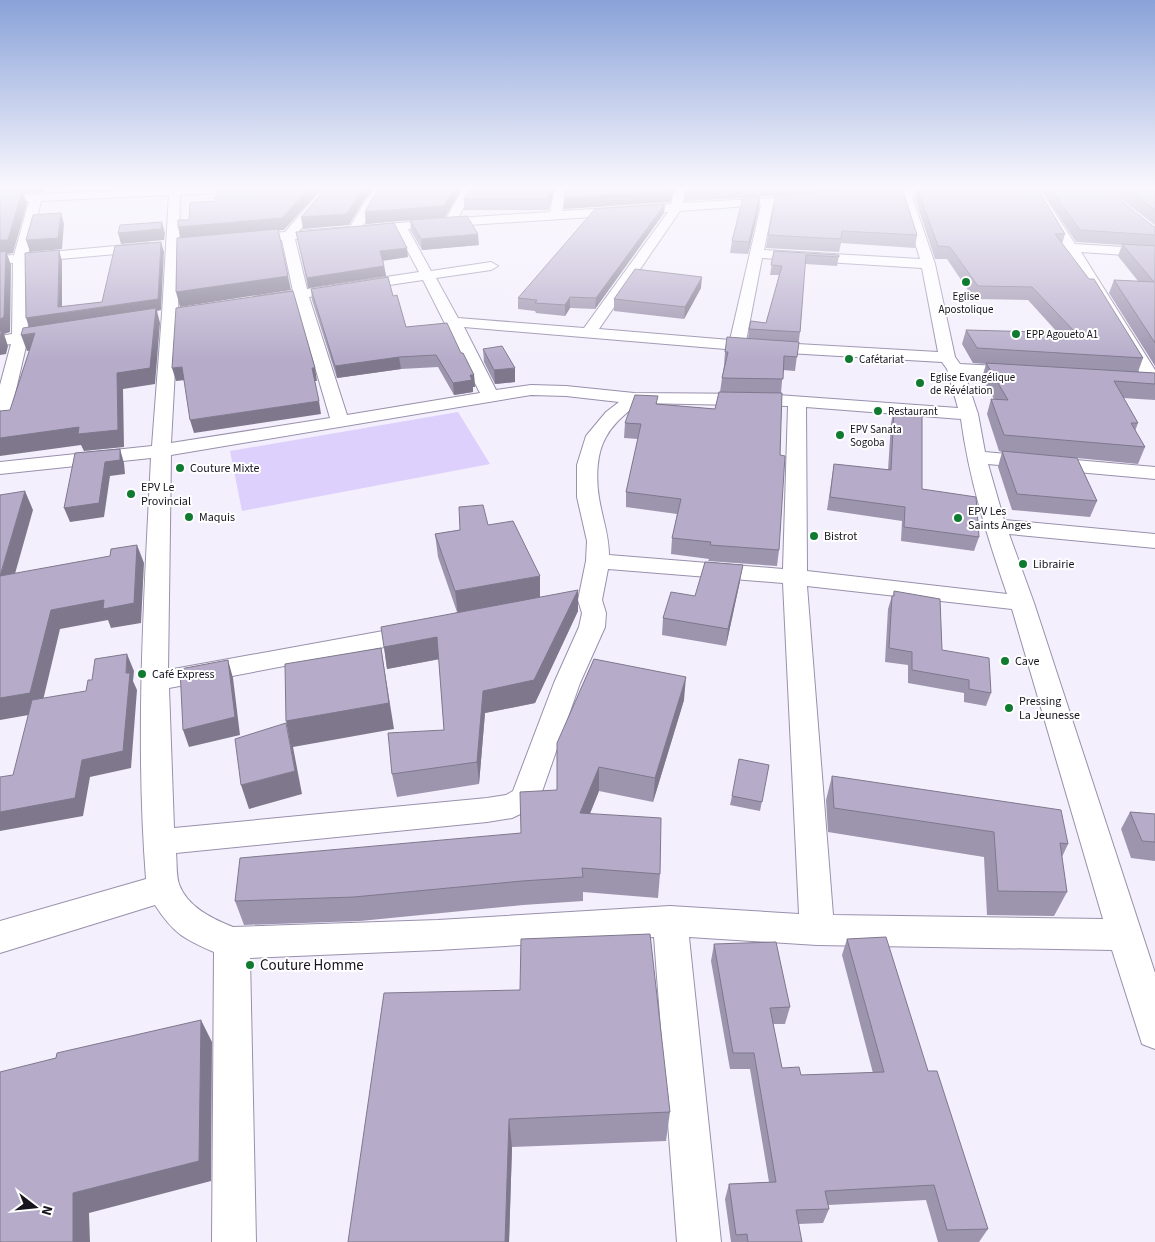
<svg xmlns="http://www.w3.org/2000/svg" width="1155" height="1242" viewBox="0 0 1155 1242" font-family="'Source Sans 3',sans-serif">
  <rect width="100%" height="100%" fill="#f3effc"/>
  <!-- green -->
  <path fill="#ded0fc" d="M458,412L490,464L242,511L230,451Z"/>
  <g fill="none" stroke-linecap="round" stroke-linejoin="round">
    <defs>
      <path id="street" d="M169,188H263L257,191L180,195L178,314L171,443L330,418L295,299L259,304L254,303L252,300L254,297L259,296L293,291L282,240L246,243L240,239L246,235L285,232L323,188H335L299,231L350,227L365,201L376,188H388L376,202L363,226L446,219L463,188H474L458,218L550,212L555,188H566L562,211L671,204L675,188H686L683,203L807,196L813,199L811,201L773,205L764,250L920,259L901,196L870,198L864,195L866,193L899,190V188H982L981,190L977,191L912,196L935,264L955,357L960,364L1018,367L1024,368L1027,372L1024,376L1018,377L965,375L978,414L985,452L1155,467V479L988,464L1004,520L1155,534V548L1009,534L1034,603L1155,973V1049L1142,1044L1112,950L817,945L689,937L721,1242H677L654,937L438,950L250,958L256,1242H212L214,952C184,939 173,933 155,905L0,953V921L146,879C135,738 144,599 151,458L0,474V462L152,446L162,314L169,195L41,201L28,254L149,243L155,247L149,251L27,262L28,332L54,328L60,330L62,333L60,336L27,342L9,420L7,424L0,426V385L11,344L0,346V336L12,334L13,263L0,264V256L14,255L29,201L0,202V196ZM761,205L730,340L599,329L680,211ZM668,212L584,328L458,318L436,278L491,270L498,266L491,262L431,271L408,229ZM396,230L419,272L307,289L295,239ZM762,258L922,268L938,352L746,341ZM423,280L480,393L347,415L309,297ZM464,327L737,350L942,362L947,369L958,408L764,394L634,393L566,386L531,385L496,390ZM531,395L566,396L619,402L606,412L586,436L577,465V497L587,541L586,561L578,600L582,613L579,627L554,683L513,791L506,795L487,798L174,828L169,688L416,641L425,639L429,633L425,627L416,625L168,670L171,455ZM638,403L788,406L783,569L609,555C609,535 602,517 599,498C596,479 596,454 606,437C613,423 627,413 638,403ZM806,407L961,419C969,479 987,536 1007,594L807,571ZM608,569L783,583L799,914L670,906L438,920L233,927C213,919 187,907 179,884C176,875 177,863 176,853L487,822L512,818L537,806L580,683L605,627L606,613L602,600ZM807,586L1012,609L1103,919L833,915Z
        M1029,188H1039L1075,244L1155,249V257L1081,252L1155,370V385L1147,384L1144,380Z"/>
    </defs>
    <!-- street casing -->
    <use href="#street" stroke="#9990ac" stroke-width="2"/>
    <!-- street -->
    <use href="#street" fill="#fff" fill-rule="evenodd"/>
  </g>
  <!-- wall -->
  <path fill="#9d94ae" d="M380,188H462L445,217L479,245L422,250L411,231L410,220L366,224L365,212Z
    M555,188L548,210H464V199Z
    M686,188H902L917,235L915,248L841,243L839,252L766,248L768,235L776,196H760L759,207L748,254L730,253L732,241L755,197L685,201Z
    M917,188H1037L1065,234L1062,244L1143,358L1138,372L1155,373V400L1123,398L1138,423L1135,431L1145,447L1138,464L1077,458L1097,501L1090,517L1012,510L998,467L1002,452L999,451L987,414L991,399H994L982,378L986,364L973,363L962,344L966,330L1058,333L1028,300L974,299L947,259H935L915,198Z
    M1040,188H1104L1153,226L1155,227V366L1109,293L1114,280L1138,281L1118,256L1122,245L1076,242Z
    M1106,188H1155V225Z
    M664,213L595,309L570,308L565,316L536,313L535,311L518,309V298Z
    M296,232L408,257L383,260L386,276L308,288Z
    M774,251L839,255L837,266L805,264L800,332L795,371L783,370L781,393L779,550L777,566L708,561L709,559L671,554L672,538L677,514L626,507V492L638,439L624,438L625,423L658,404L715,409L720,392L722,378L724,366L725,352L748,339L749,329L766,323L779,275H770Z
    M701,288L684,319L614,311V299Z
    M311,289L393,296L406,327L461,353L474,375L475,387H473V392L454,395L438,367L401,369L337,378L312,300Z
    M483,349L515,382L495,384L484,362Z
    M894,410L922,489L979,537L974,551L901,541L902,521L827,510L834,464L888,470L891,423Z
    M488,525L540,597L578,611L535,703L485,713L479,784L397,797L392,774L444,730L439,659L387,669L384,647L457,612L438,557L435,534Z
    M740,581L726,646L662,635L663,618Z
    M894,591L942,650L991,693L986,706L964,702V693L908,683V665L885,662L888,609L892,596H893Z
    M684,700L653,802L599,791L590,814L660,874L658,898L583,892V901L523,905L360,921L244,925L235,901L521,833L557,790Z
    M769,765L760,811L730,805L732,796Z
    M832,776L1068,844L1062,857L1067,892L1054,916L987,915L984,857L828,832L826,800Z
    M1130,812L1155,814V861L1131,858L1121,829Z
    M847,939L928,1071L988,1229L979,1242H938L926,1200L828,1205L829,1209L823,1223L798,1224L802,1242H731L725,1199L729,1184L769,1182L750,1069H730L711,961L714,944L790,1007L785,1024H773L782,1068L801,1075L873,1073L842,955Z
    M520,990L670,1112L666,1141L512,1147L509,1242H348Z"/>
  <!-- shaded-wall -->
  <path fill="#7f788d" d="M0,188H48L45,192L23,193L27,203L13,253L7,254L11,265L10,332L4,334L8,346L6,354L0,355Z
    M310,188H322L284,230L181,239L178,227Z
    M363,188H375L364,200L349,225L303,229L301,217Z
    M455,188H462L445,217L366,224L365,212Z
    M551,188H555L548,210V199Z
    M675,188L670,202L564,209V198Z
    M760,196L759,207L748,254L749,242Z
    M665,204L664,213L595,309L596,298Z
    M61,213L64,224L62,249L30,252L26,240Z
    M162,222L165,233L164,240L121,244L118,233Z
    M478,234L479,245L422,250L421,239Z
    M161,242L164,252L161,310L157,311L160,323L155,384L123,389L124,447L84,451L81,445L0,456V438L117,373L30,330L26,318L58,307L59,250L62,261V313L158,299Z
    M407,248L408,257L382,261L380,251Z
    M384,266L386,276L308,288L307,278Z
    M288,276L291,290L180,307L176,292Z
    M702,277L701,288L684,319L685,307Z
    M570,297V308L565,316V305Z
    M35,333L41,349L27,351L21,335Z
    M399,357L401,369L337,378L335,366Z
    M182,367L186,380L176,381L172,368Z
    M312,368H315L317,381H314Z
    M515,368V382L495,384L494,370Z
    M470,375H474L475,387H473V392L454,395L453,383Z
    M319,401L321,414L194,433L190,420Z
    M120,449L124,463L125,474L110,476L104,517L70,522L64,508L105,462Z
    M25,491L33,510L9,595L0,576Z
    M137,545L144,563L141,623L111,628L108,620L60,629L40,713L0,720V698L51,610Z
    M743,565L740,581L726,646L728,629Z
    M540,576V600L458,615L455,591Z
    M578,590V611L535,703L485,713L479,784L477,762L483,691Z
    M437,637L440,659L387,669L384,647Z
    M381,648L394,729L293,747L302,794L249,809L241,785L295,771L286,721Z
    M127,654L134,671L133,681L137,690L131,768L90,777L83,816L0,831V812L82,760L126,673Z
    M228,660L233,678L240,735L189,747L183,730Z
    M686,677L684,700L653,802L655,778Z
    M599,767V791L580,837V813Z
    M201,1020L212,1042L211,1181L89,1213L90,1242H73V1193Z
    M509,1119L512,1147L509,1242H505Z"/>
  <!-- building -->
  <path fill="#b6acca" stroke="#7f788d" d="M238,188H310L282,218L178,227V220H189L190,203L214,201L218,191L238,190Z
    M326,188H363L347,214L301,217Z
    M380,188H455L444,206L365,212L376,192Z
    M470,188H551L548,199H464Z
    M566,188H671L670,191L564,198Z
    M686,188H727L686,190Z
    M883,188H902L917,235L842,231L841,239L768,235L776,195Z
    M917,188H1037L1065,234H1055L1089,279H1094L1143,358L977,348L966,330L1076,333L1032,287L978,286L950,247L938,246Z
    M1050,188H1104L1153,226L1155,227V235L1080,230Z
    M1125,188H1155V210Z
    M22,191L8,240H0V192Z
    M760,196L749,242L732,241L743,198Z
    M665,204L596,298L570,297L565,305L535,303L537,300L518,298L595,209Z
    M61,213L58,238L26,240L33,215Z
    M467,216L478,234L421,239L410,220Z
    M162,222L161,229L118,233L120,225Z
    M394,223L407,248L380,251L384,266L307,278L296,232Z
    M278,229L288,276L176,292L177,238Z
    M161,242L158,299L26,318L25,253L59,250L58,307L102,302L115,246Z
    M1122,244L1155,246V343L1114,280L1154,282Z
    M6,251L4,317L0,319V252Z
    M774,251L839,255V257L806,255L800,332L749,329L751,321L766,323L782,266L771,265Z
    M635,269L702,277L685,307L614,299Z
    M388,277L393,296L397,295L406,327L447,323L461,353H463L474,375H470L472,380L453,383L436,355L399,357L335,366L311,289Z
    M293,291L315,368H312L319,401L190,420L182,367L172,368L176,308Z
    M156,308L150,368L117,373L118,430L78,434L79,427L0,438V411L10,410L35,333L21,335L23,328Z
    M0,331H2L0,338Z
    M727,337L799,342L797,357L784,356L783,379L722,378L728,352H725Z
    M502,346L515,368L494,370L483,349Z
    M986,363L1155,373V384L1114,381L1138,423H1131L1145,447L1004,435L991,399L1008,400Z
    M719,392L782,393L780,455L785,456L779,550L710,545L711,542L672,538L681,499L626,492L641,424L625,423L635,395L658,396L656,404L715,409Z
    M894,410L922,414V489L976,497L979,537L904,527L905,507L830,497L834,464L891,470Z
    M120,449V460L105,462L99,503L64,508L75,453Z
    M1002,451L1077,458L1097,501L1017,494Z
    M25,491L0,576L110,556L111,549L137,545L134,603L103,609L104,600L51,610L30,693L0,698V495Z
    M483,505L488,525L513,521L540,576L455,591L435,534L460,530L459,507Z
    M705,562L743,565L728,629L663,618L671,592L695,596Z
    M578,590L534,680L483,691L477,762L392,774L388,733L444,730L437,637L384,647L381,627Z
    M894,591L940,599L942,650L989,658L991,693L969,689V680L912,670V652L889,648L892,596H894Z
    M381,648L389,703L286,721L285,664Z
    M127,654L126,673H130L123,751L82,760L75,798L0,812V777L13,775L32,700L86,691L88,680H92L95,659Z
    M594,659L686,677L655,778L599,767L580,813L661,818L660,874L582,868L583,877L522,881L354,897L235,901L240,858L521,833L520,792L557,790V743Z
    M228,660L235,717L183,730L180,669Z
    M286,723L295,771L241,785L235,739Z
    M739,759L769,765L762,802L732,796Z
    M832,776L1061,810L1068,844L1060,843L1067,892L998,891L994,832L834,808Z
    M1130,812L1155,814V842L1142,841Z
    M650,934L670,1112L509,1119L505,1242H348L384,993L520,990L521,939Z
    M886,937L928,1071H937L988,1229L947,1230L934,1185L825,1191L829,1209L796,1210L802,1242H748L747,1234L736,1235L729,1184L776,1182L754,1053H733L714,944L776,942L790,1007L770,1008L782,1068L799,1067L801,1075L884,1072L847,939Z
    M201,1020L199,1161L73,1193V1242H0V1072L56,1058L57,1053Z"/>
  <!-- sky -->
  <linearGradient id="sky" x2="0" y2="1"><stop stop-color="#89a2d8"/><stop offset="0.52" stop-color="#faf8fe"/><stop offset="1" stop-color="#faf8fe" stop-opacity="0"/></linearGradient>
  <rect width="1155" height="361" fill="url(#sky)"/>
  <!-- markers -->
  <g fill="#107b30" stroke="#fff" stroke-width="2">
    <circle cx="966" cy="282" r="5"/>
    <circle cx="1016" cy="334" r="5"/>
    <circle cx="849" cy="359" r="5"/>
    <circle cx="920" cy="383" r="5"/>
    <circle cx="878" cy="411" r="5"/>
    <circle cx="840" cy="435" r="5"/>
    <circle cx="180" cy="468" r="5"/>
    <circle cx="131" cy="494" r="5"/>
    <circle cx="189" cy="517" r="5"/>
    <circle cx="958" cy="518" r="5"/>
    <circle cx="814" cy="536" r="5"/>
    <circle cx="1023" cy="564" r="5"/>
    <circle cx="1005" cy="661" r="5"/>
    <circle cx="142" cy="674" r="5"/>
    <circle cx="1009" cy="708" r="5"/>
    <circle cx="250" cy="965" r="5"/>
  </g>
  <g text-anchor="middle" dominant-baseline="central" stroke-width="4" stroke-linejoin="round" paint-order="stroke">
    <!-- far-poi labels -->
    <g font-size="11" fill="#17141e" stroke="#fff" text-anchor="start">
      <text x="966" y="296" text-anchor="middle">Eglise<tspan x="966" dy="13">Apostolique</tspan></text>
      <text x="1026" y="334">EPP Agoueto A1</text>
      <text x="859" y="359">Cafétariat</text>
      <text x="930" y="377">Eglise Evangélique<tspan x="930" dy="13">de Révélation</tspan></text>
      <text x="888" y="411">Restaurant</text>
      <text x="850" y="429">EPV Sanata<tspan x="850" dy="13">Sogoba</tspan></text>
    </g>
    <!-- poi labels -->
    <g font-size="12" fill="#17141e" stroke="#fff" text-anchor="start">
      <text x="190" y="468">Couture Mixte</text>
      <text x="141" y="487">EPV Le<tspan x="141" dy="14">Provincial</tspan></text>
      <text x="968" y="511">EPV Les<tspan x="968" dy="14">Saints Anges</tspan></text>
      <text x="199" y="517">Maquis</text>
      <text x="824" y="536">Bistrot</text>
      <text x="1033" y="564">Librairie</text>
      <text x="1015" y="661">Cave</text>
      <text x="152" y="674">Café Express</text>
      <text x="1019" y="701">Pressing<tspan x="1019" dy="14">La Jeunesse</tspan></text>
    </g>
    <!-- near-poi labels -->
    <g font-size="15" fill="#17141e" stroke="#fff" text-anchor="start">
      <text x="260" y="965">Couture Homme</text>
    </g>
  </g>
  <!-- north arrow -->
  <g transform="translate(35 1207) rotate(106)" stroke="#ffffff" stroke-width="4" paint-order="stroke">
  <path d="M0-4L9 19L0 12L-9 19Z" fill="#17141e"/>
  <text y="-8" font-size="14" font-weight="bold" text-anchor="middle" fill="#17141e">N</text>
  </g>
</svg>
